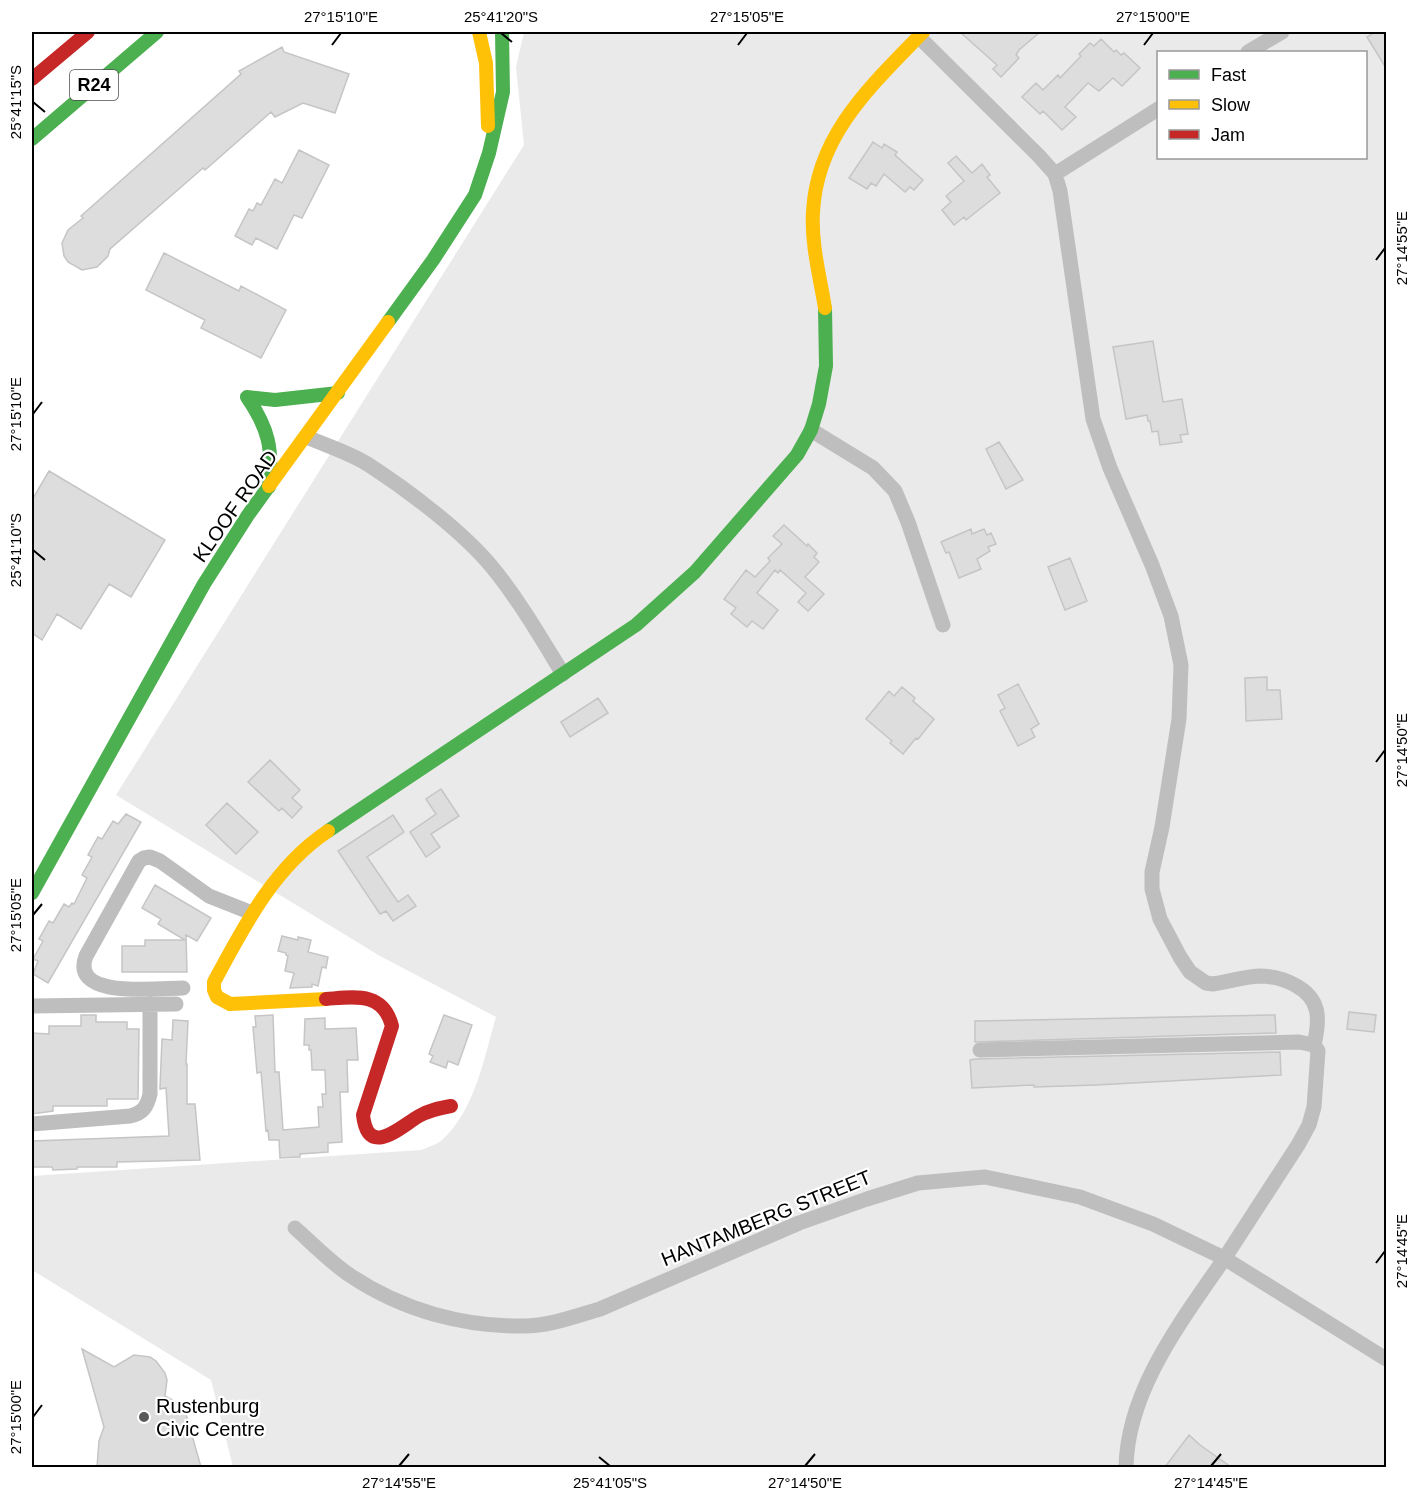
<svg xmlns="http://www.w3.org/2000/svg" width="1418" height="1499" viewBox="0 0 1418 1499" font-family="Arial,sans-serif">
  <rect width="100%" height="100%" fill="#fff"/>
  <!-- green -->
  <path fill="#eaeaea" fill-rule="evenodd" d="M524,32H1386V1467H233L211,1380L32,1270V1176L421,1150C428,1147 436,1145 442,1140C475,1110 484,1058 496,1017L380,956L116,795L524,145L516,67ZM1158,52H1366V158H1158Z"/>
  <!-- building -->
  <path fill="#ddd" stroke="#c5c5c5" stroke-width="1.5" d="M960,32H1040L1019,50L1016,55L1019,58L1001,77L993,69L997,65Z
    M1375,32H1386V68L1367,37Z
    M1101,39L1114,52L1116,50L1121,55L1124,53L1140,68L1122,86L1113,78L1099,91L1088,83L1065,107L1076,117L1062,130L1043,111L1040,114L1022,97L1036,83L1043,90L1058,75L1060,78L1081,56L1079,54L1090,43L1094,46Z
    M282,47L284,52L349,74L335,113L303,103L275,117L271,112L205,170L203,168L110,249L108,256L97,267L82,270L68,262L64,256L62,243L68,230L83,218L81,216L241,74L239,71Z
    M873,142L882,148L884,144L897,152L895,155L923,180L914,190L910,187L905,192L884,174L876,186L871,183L867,189L849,178Z
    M299,150L329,165L302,218L294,215L277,249L256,238L252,245L235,236L249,209L253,211L257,203L261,205L275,179L282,183Z
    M956,156L972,173L982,164L990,175L987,177L1000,193L966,220L964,217L954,225L942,210L951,202L946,196L964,181L948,163Z
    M164,253L239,291L241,286L286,310L261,358L201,328L205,320L146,290Z
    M1153,341L1163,402L1182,399L1188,434L1180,435L1182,442L1160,445L1158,431L1152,432L1150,421H1148L1147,415L1126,419L1113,347Z
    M999,442L1023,480L1006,489L986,449Z
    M49,471L165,540L131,597L109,584L81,629L57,614L42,640L32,633V500Z
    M784,525L807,546L808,544L817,553L814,557L819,562L805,577L824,594L808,611L798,602L806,593L780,570L778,573L775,570L757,593L778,610L763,629L752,621L747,627L731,614L736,608L724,599L746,570L755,577L770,561L768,558L782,544L773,536Z
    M971,529L972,534L984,529L987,535L991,533L996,544L988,547L990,551L977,559L981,569L959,578L949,552L946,553L941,542Z
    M1070,558L1087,601L1065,610L1048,567Z
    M1267,677V690H1280L1282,719L1246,721L1245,678Z
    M1018,684L1039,724L1031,729L1035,737L1018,746L1000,711L1005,708L998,695Z
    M902,687L915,698L913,701L934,719L918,739L916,738L903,754L890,743L892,741L866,719L889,691L894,696Z
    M598,698L608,713L570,737L561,722Z
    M270,760L300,790L292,798L302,807L292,818L282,808L279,811L248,782Z
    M441,789L459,816L431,834L440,847L426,857L410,832L436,814L426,799Z
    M227,803L258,832L236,854L206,825Z
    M126,814L141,822L48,983L33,974L38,961L33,959L43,941L39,939L49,921L53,923L64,904L69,907L72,903L74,904L87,878L82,875L92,857L88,855L98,837L102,839L113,821L118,824Z
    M393,815L404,832L367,857L398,902L408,895L416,906L393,921L386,911L380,914L338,851Z
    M155,885L211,918L197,941L186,935L187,972H122V946H145V940H185L158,924L161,919L142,908Z
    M282,936L298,940V937L311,940L308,952L328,957L326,968L322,967L318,986L312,984V987L290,988L294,973L285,971L288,956L286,955V953L278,951Z
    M1349,1012L1376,1015L1374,1032L1347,1029Z
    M81,1015H96V1022H127V1029H139L138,1099H107V1106H53V1111L32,1114V1033L49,1034V1026H81Z
    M273,1015L275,1072H279L283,1130L319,1127L318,1107H323L322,1094H326L325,1070H312L311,1050H309V1045H304L305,1019L325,1018V1029L356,1028L358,1060H347L348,1092H340L342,1142L328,1143V1152L300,1154V1157L280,1158L279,1140H269L268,1130L266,1131L261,1072L257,1073L253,1027H256L255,1016Z
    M444,1015L472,1025L458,1065L448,1061L446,1068L430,1062L433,1056L429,1054Z
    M1275,1015L1276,1033L975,1042V1021Z
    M173,1020L188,1021L186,1064H187V1104H195L200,1160L117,1162V1167H77V1169L53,1170L52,1167H32V1141L169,1136L166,1088L160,1089V1087L162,1039L172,1040Z
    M1280,1052L1281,1075L1096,1085L1034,1087V1085L972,1088L970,1060L976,1059Z
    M82,1349L114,1367L134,1355L150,1357L156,1361L165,1373L167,1380L165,1396L184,1407L201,1467H97L99,1441L104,1427Z
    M1189,1435L1200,1445L1231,1467H1165Z"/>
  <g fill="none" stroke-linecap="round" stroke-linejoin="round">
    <!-- street -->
    <path stroke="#bebebe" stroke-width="15" d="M919,37L1039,156L1055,174L1060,191L1093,419L1110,468L1152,565L1171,616L1181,665L1179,719L1162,827L1152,872V889L1160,919L1180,957L1190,972L1206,983L1213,984C1228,982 1243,977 1259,976C1271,976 1284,979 1295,985C1321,999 1320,1019 1314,1045
      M1248,52L1282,32
      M1055,174L1158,109
      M811,430L873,468L895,491L908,522L943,625
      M307,437C327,446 351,453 369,465C409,491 462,531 492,567C519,600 541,638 563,674
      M183,988C160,988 69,1000 86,956L139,861L144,858L150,857L160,861L209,896L252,913
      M32,1006L176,1004
      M980,1050L1299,1042L1314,1045L1318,1051L1314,1107L1309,1125L1298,1145C1274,1182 1250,1219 1226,1256C1184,1318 1127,1389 1126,1468
      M32,1124L130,1116C143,1113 147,1107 150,1094V1004
      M295,1228C313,1244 331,1263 351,1276C402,1310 463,1327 524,1326C549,1326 576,1316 600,1309L799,1223L867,1199L918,1183L985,1177L1080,1197L1153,1224L1224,1258L1386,1359"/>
    <!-- fast -->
    <path stroke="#4caf50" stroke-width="14" d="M32,139L157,32
      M388,322L433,260L475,195L489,153L503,92L502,32
      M247,397C269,429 273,449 269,487
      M247,397L275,400L338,393
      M328,831L636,625L695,572L797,455L811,430L819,404L826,366L825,308
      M32,893L204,584L248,515L269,486"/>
    <!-- slow -->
    <path stroke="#ffc107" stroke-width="14" d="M479,32L486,63L488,126
      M825,308C820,277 811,244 813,212C817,134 872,85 923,32
      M269,486L388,322
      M326,999L230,1004L217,997L214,990V982C244,926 274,867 328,831"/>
    <!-- jam -->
    <path stroke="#c62828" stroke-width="14" d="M32,79L88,32
      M326,999C354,997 383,991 392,1026L363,1115C368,1159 400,1127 419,1116C429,1110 440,1108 451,1106"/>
  </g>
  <!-- ticks -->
  <path fill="none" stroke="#000" stroke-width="2" d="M501,33L512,42M332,45L341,33M738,45L747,33M1144,45L1153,33M33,102L45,112M1376,260L1385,248M33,414L42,402M33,550L45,560M1376,762L1385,750M33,915L42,904M1376,1263L1385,1251M33,1417L42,1405M599,1457L610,1466M399,1466L409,1454M805,1466L815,1454M1211,1466L1221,1454"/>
  <!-- markers -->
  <circle fill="#595959" stroke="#fff" stroke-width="2" cx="144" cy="1417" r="6"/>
  <g text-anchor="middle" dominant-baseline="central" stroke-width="4.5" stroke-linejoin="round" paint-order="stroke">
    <!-- shield labels -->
    <rect fill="#fff" stroke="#4c4c4c" stroke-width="1.5" x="70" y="70" width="48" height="30" rx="4.5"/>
    <g font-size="18" font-weight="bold" fill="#000">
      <text x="94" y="85">R24</text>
    </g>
    <!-- street labels -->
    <g font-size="20" fill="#000" stroke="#fff">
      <text transform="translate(235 506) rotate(-55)">KLOOF ROAD</text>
      <text transform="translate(766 1218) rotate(-22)">HANTAMBERG STREET</text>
    </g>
    <!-- poi labels -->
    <g font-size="20" fill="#000" stroke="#fff" text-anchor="start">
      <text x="156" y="1406">Rustenburg<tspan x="156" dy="23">Civic Centre</tspan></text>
    </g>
  </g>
  <!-- border -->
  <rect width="1418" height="1499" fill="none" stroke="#ffffff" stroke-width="66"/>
  <!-- legend -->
  <rect x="1157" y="51" width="210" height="108" fill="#ffffff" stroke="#999999" stroke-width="1.5"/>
  <rect x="1169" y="70" width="30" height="9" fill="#4caf50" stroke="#999999" stroke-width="1.5"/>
  <text x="1211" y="81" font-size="18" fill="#000000">Fast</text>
  <rect x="1169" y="100" width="30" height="9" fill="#ffc107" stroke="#999999" stroke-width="1.5"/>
  <text x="1211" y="111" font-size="18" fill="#000000">Slow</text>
  <rect x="1169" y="130" width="30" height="9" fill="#c62828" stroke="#999999" stroke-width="1.5"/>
  <text x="1211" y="141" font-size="18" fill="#000000">Jam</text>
  <rect x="33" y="33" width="1352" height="1433" fill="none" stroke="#000" stroke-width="2"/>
  <g font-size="15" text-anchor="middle" fill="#000">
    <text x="341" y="22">27°15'10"E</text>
    <text x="501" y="22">25°41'20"S</text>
    <text x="747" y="22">27°15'05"E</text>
    <text x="1153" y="22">27°15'00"E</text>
    <text transform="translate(16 102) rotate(-90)" y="5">25°41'15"S</text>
    <text transform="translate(1402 248) rotate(-90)" y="5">27°14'55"E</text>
    <text transform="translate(16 414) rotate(-90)" y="5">27°15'10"E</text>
    <text transform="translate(16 550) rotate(-90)" y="5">25°41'10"S</text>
    <text transform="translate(1402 750) rotate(-90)" y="5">27°14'50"E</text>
    <text transform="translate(16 915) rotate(-90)" y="5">27°15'05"E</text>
    <text transform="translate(1402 1251) rotate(-90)" y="5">27°14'45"E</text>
    <text transform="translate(16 1417) rotate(-90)" y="5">27°15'00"E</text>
    <text x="399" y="1488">27°14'55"E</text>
    <text x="610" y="1488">25°41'05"S</text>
    <text x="805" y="1488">27°14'50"E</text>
    <text x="1211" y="1488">27°14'45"E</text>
  </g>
</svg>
